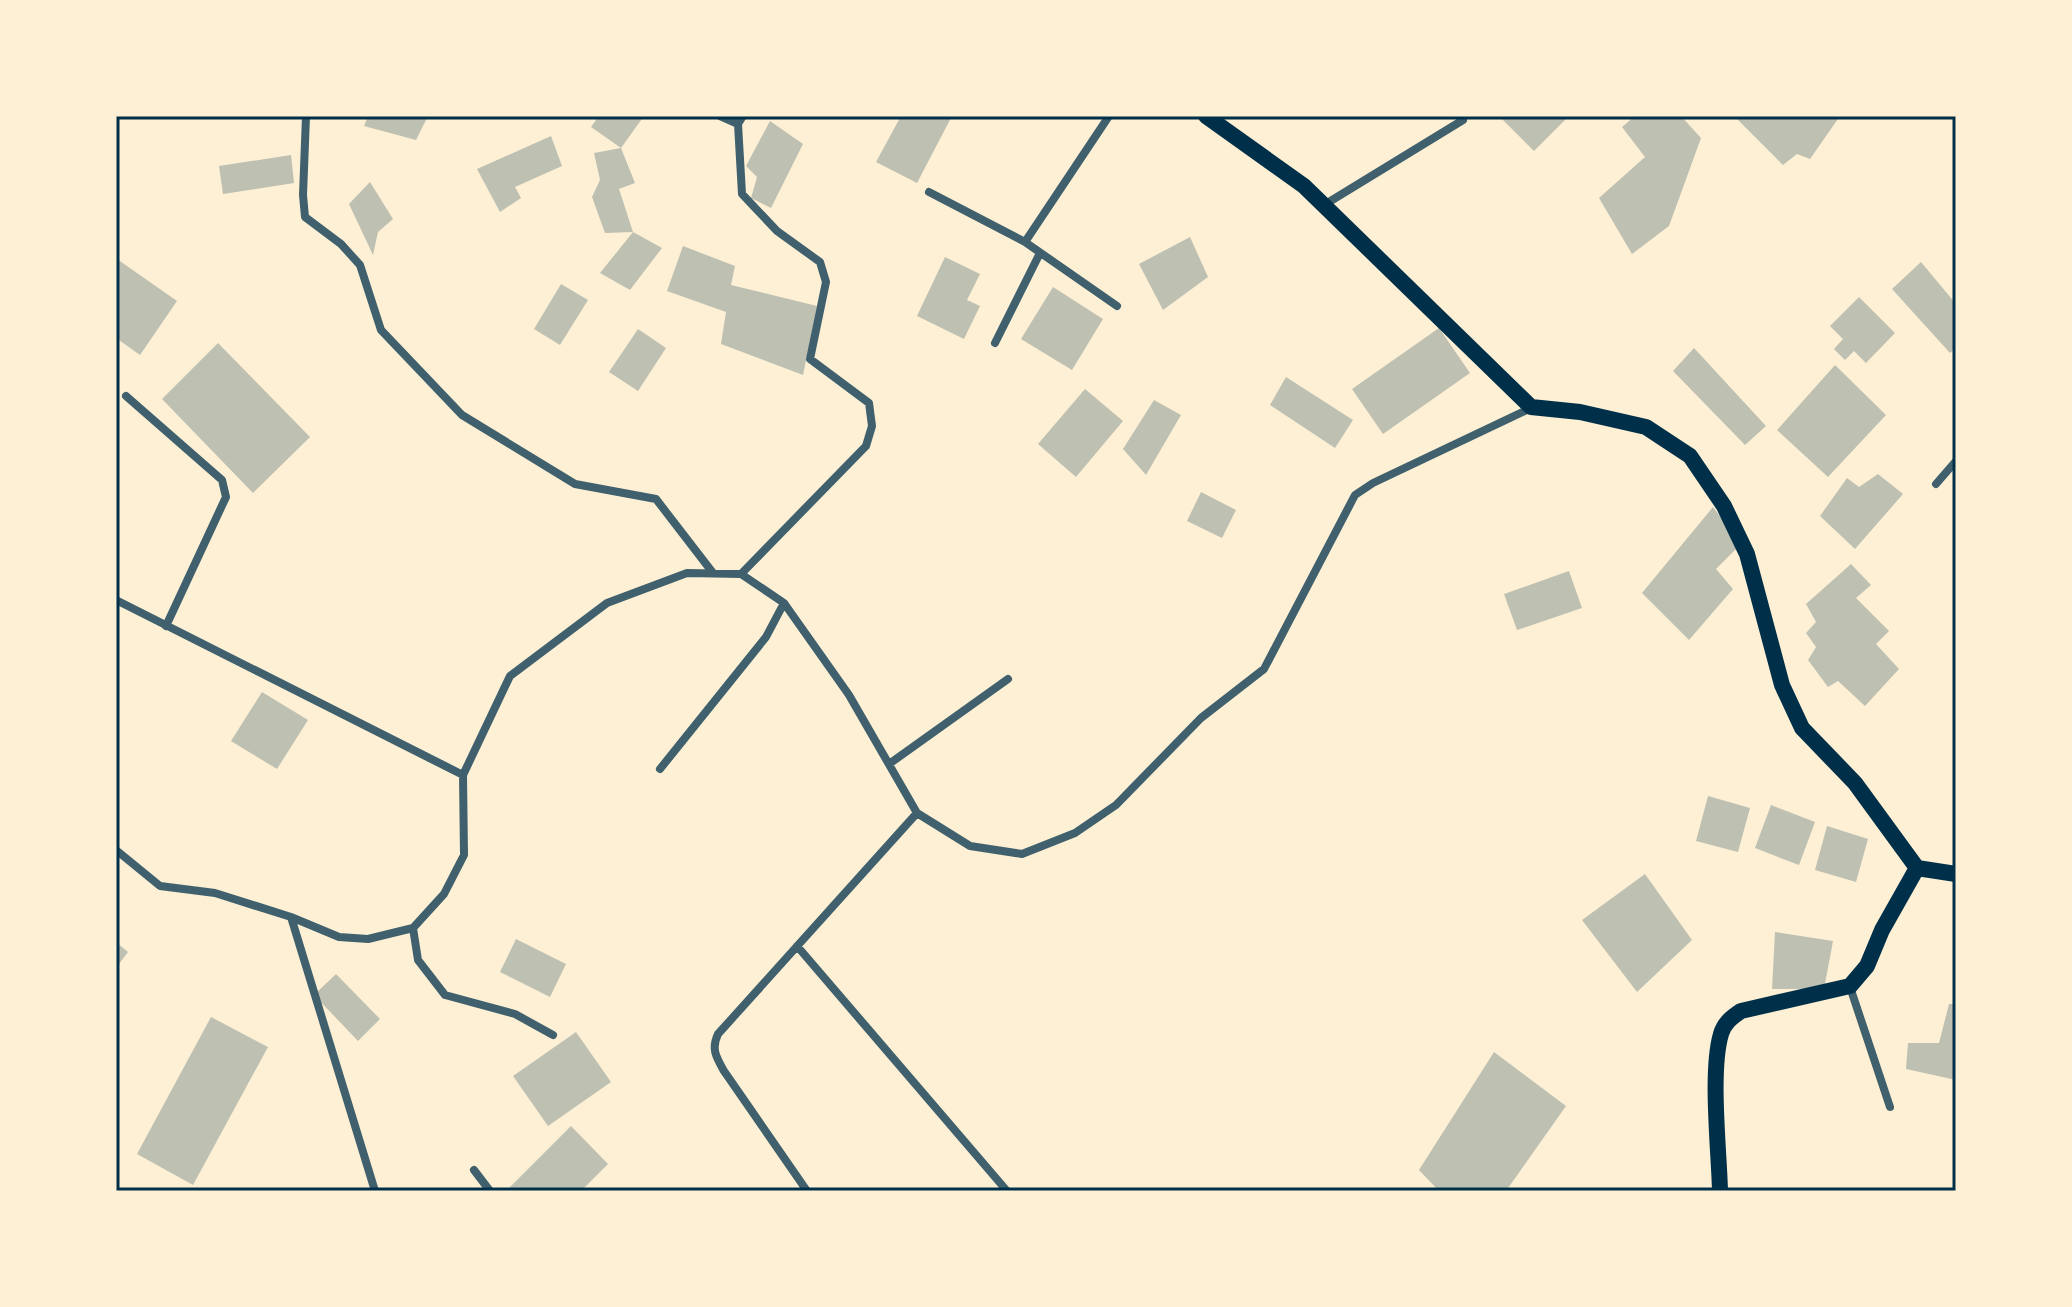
<svg xmlns="http://www.w3.org/2000/svg" width="2072" height="1307" viewBox="0 0 2072 1307" font-family="Overpass,sans-serif">
  <rect width="100%" height="100%" fill="#fdf0d5"/>
  <!-- building -->
  <path fill="#bec0b2" d="M368,116H428L416,140L364,126Z
    M599,116H644L621,148L591,127Z
    M901,116H952L917,183L876,162Z
    M1499,116H1569L1534,151Z
    M1635,116H1681L1701,138L1669,226L1632,254L1599,198L1645,157L1622,127Z
    M1734,116H1840L1810,159L1797,154L1783,165Z
    M770,121L803,144L771,208L751,198L757,177L746,166Z
    M551,136L562,166L515,187L521,198L500,212L477,169Z
    M621,148L635,183L619,189L633,232L605,233L592,197L600,180L594,153Z
    M291,155L294,183L223,194L219,166Z
    M370,182L393,219L378,232L373,255L349,204Z
    M633,232L662,248L630,290L600,273Z
    M1190,237L1208,277L1163,310L1139,264Z
    M683,246L735,266L731,285L817,306L803,375L721,344L726,312L667,291Z
    M945,257L980,274L967,300L980,306L964,339L917,316Z
    M117,259L177,301L140,355L116,338Z
    M1921,262L1956,304V348L1950,353L1892,289Z
    M561,284L588,300L560,345L534,329Z
    M1053,287L1103,319L1072,370L1021,339Z
    M1859,297L1895,333L1866,363L1854,351L1845,360L1834,349L1843,339L1830,326Z
    M1439,328L1470,373L1383,434L1352,389Z
    M638,329L666,348L638,391L609,372Z
    M218,343L310,437L253,493L162,399Z
    M1694,348L1766,426L1745,445L1673,371Z
    M1835,365L1886,415L1828,477L1777,430Z
    M1286,377L1353,420L1335,448L1270,405Z
    M1085,389L1123,421L1076,477L1038,444Z
    M1154,400L1181,415L1146,475L1123,449Z
    M1878,474L1903,494L1855,549L1820,516L1847,478L1859,487Z
    M1201,492L1236,510L1222,538L1187,521Z
    M1713,507L1741,544L1716,569L1733,589L1689,640L1642,593Z
    M1851,564L1871,585L1856,598L1889,631L1876,644L1899,669L1865,706L1838,681L1828,687L1808,660L1816,647L1806,633L1816,622L1806,604Z
    M1569,571L1582,608L1517,630L1504,594Z
    M262,692L308,720L277,769L231,741Z
    M1708,796L1750,808L1738,852L1696,841Z
    M1771,805L1815,822L1799,865L1755,848Z
    M1827,826L1868,839L1856,882L1815,870Z
    M1645,874L1692,940L1637,992L1582,920Z
    M1775,932L1833,941L1824,989H1772Z
    M516,939L566,964L550,997L500,972Z
    M116,942L128,952L116,968Z
    M336,974L380,1019L358,1041L314,995Z
    M1949,1004H1956V1080L1906,1069L1908,1043H1939Z
    M211,1017L268,1047L193,1185L137,1154Z
    M576,1032L611,1082L548,1126L513,1076Z
    M1494,1052L1566,1106L1506,1191H1439L1419,1170Z
    M571,1126L608,1164L581,1191H506Z"/>
  <g fill="none" stroke-linecap="round" stroke-linejoin="round">
    <!-- minor -->
    <path stroke="#3f606c" stroke-width="8" d="M306,116L303,195L305,217L341,244L360,265L381,330L462,415L575,484L656,499L713,573
      M720,116L738,124
      M929,192L1025,242L1117,306
      M1324,205L1463,120
      M1025,242L1109,116
      M995,343L1040,253
      M126,396L222,480L226,497L166,626
      M1936,484L1956,461
      M741,574L866,446L872,426L869,403L810,359L826,282L820,262L777,231L742,194L738,124L743,116
      M116,600L463,775
      M889,764L1008,679
      M660,769L766,637L784,603
      M116,850L160,886L215,893L291,917L339,937L368,939L413,928
      M291,917L375,1191
      M413,928L444,894L464,855L463,775L510,676L607,603L687,573L741,574L784,603L849,695L917,813L970,846L1022,854L1075,833L1116,805L1201,718L1264,669L1355,495L1373,483L1531,408
      M413,928L418,960L445,995L515,1014L553,1035
      M797,946L1007,1191
      M1850,987L1890,1107
      M474,1170L490,1191
      M807,1191L724,1071C716,1057 711,1049 718,1034L917,813"/>
    <!-- secondary -->
    <path stroke="#003049" stroke-width="16" d="M1206,116L1304,186L1531,407L1580,412L1646,427L1690,456L1724,506L1747,554L1782,685L1802,728L1855,783L1917,868L1956,874
      M1720,1191C1719,1150 1710,1071 1721,1034C1724,1023 1732,1017 1741,1011L1850,986L1867,966L1882,930L1917,868"/>
  </g>
  <!-- border -->
  <rect width="2072" height="1307" fill="none" stroke="#fdf0d5" stroke-width="236"/>
  <rect x="118" y="118" width="1836" height="1071" fill="none" stroke="#003049" stroke-width="3"/>
</svg>
